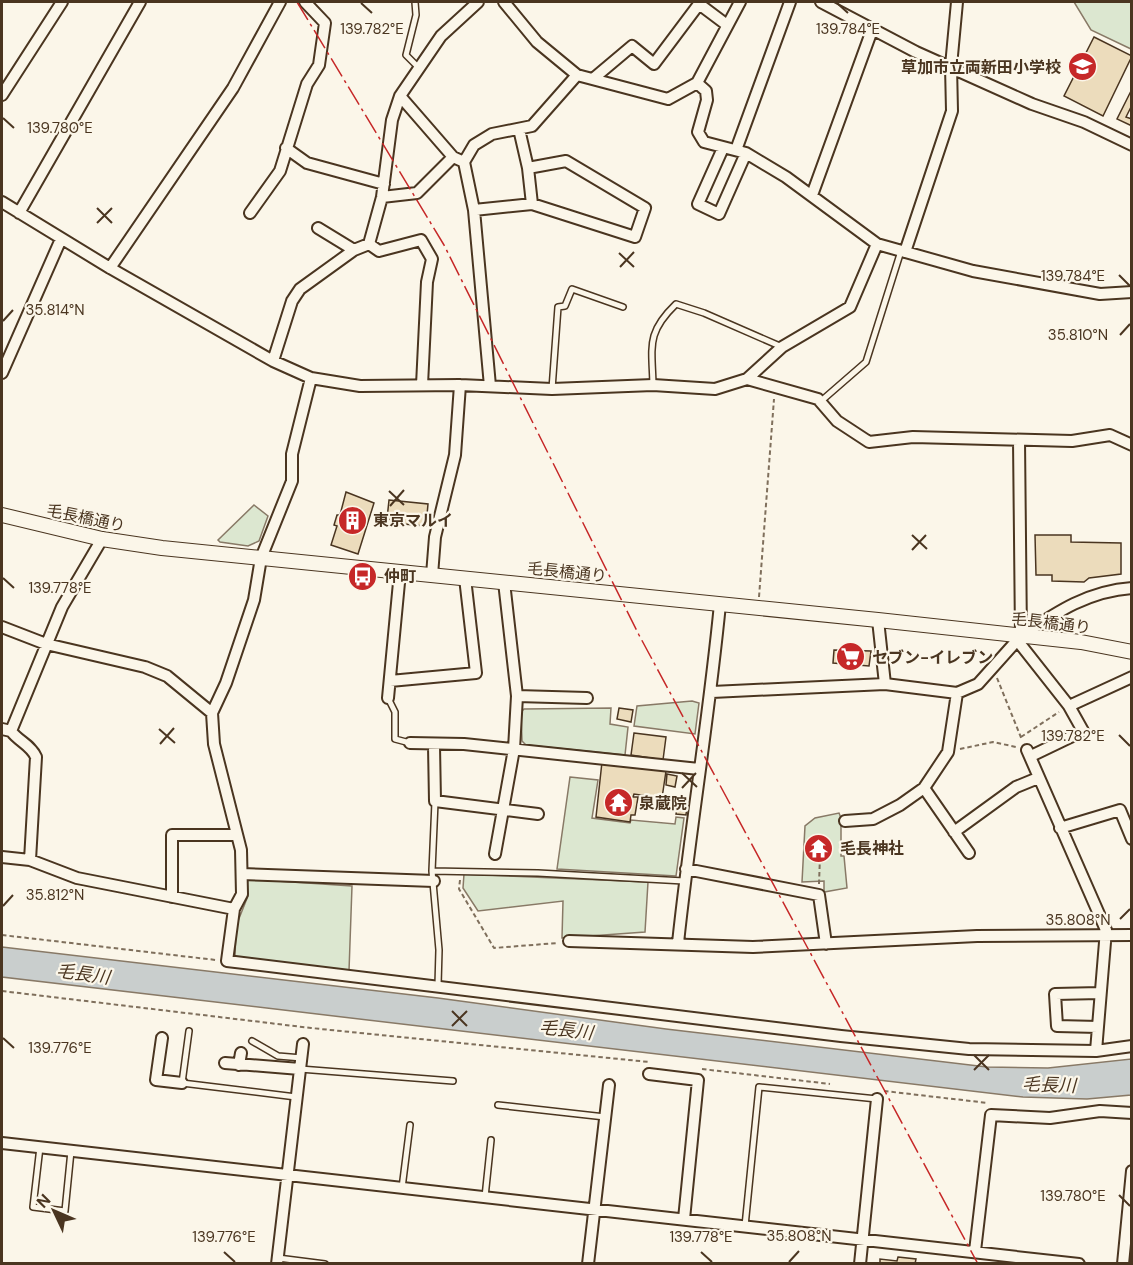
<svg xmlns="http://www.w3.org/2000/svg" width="1133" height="1265" viewBox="0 0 1133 1265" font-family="'DM Sans','Noto Sans JP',sans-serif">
  <rect width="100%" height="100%" fill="#fbf6e9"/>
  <!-- green -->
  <path fill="#dce7d0" stroke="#887966" stroke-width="1.5" d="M1074,2H1131V49L1091,30Z
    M254,505L268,516L259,541L248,546L220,542L218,540Z
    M692,701L699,703L695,734L634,726L637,706Z
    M611,708L610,724L628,727L625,755L526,745L522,741L521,712L524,709Z
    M570,777L598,780L592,818L630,823L631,820L675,824L676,817L684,818L676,876L557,869Z
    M839,813L841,818V856H844L847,888L824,892V881L802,882L805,826L815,818Z
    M464,874L648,882L645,932L562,938L563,901L478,911L463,888Z
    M246,879L352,886L349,971L235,957L236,926L248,896Z"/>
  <!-- water -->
  <path fill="#c9cecd" stroke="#887966" stroke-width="1.5" d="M2,947L438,998L666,1029L987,1067L1048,1068L1131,1059V1095L1087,1099L1023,1097L2,977Z"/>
  <!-- building -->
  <path fill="#ecdcbc" stroke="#4a3520" stroke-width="1.5" d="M1094,37L1132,56L1103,116L1064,96Z
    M1132,89V105L1126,117L1132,119V126L1117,119Z
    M346,492L374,503L358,554L331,545L337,526L334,525L337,515H340Z
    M389,500L428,504L426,526L392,523L393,520L387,519Z
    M1035,535H1071V542L1121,543V574L1089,578L1084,582L1052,581V575H1036Z
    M834,650L871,651L869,666L833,663Z
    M619,708L633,710L631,722L617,719Z
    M634,733L666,737L663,760L631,755Z
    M602,762L666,771L662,798L634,794L633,797H638L635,815H631L630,822L596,817Z
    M667,774L677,776L675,787L666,785Z
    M678,804L687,805L686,815L676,814Z
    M815,843H824V854H815Z
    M898,1257L916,1259L915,1264H880V1259L897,1261Z"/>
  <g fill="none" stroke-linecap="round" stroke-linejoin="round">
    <defs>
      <path id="service" d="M415,2L416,15L406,55L419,68
        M653,385C652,346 646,333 676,304L704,313L782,347
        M552,389L558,307L565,306L572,289L623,307
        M820,402L866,362L901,251
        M388,698L395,712V739L410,743
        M435,802L432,871L439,950L438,985
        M432,871L538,873L684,881
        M189,1031L182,1083L296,1097
        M252,1041L278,1056L302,1058
        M300,1069L453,1081
        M498,1105L605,1117
        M40,1147L33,1207L65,1211L71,1151
        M402,1188L410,1125
        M485,1197L491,1140
        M745,1226L759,1087L877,1099
        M278,1258L325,1264"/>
      <path id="minor" d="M504,2L537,42L577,75L668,99L697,83
        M740,2L697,83L706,91L707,100L698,132L704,142L746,153L786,177L877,244L973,271L1100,294L1132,292
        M821,2L916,52L1032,104L1084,122L1132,145
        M594,78L632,46L654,64L699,4L727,25
        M2,95L62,2
        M400,96L453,157L464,162
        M519,129L528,168
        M286,148L307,163L384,184
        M723,148L698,204L719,214L746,153
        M736,150L790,2
        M812,195L872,30
        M382,197L417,193L453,157
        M2,202L110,268L273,361L311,378L360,386L460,385L552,389L653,385L715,389L747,379L818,399L837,421L869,442L913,437L1072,441L1110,435L1132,445
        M474,210L532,204L635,237L645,208L566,161L528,168L532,204
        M19,213L140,2
        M250,213L280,171L307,84L319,65L325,23L305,2
        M318,228L354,250L369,244L379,251L421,240L432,259L427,282L422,385
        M369,244L382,197L392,120L400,96L441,36L478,2
        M905,252L952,111L951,66L957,2
        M110,268L233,88L280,2
        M273,361L292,301L300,289L354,250
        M2,373L61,239
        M311,378L292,454V481L261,558L254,600L226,683L212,713L214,744L241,850L242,894L234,909L227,961L841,1036L969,1049L1096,1051L1132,1046
        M747,379L782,347L850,307L877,244
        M490,386L474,210L464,162L474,145L492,134L532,126L577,75
        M432,575L435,537L455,455L460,385
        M878,620L885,684L957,693L978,684L1021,636L1019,440
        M2,627L46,644L145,667L167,676L212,713
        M1021,636C1057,612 1088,591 1132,588
        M1017,640L1069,706L1083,731L1031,756
        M390,681L476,673L465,578
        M712,692L885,684
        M517,696L587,698
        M388,698L400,572
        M1069,706L1132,677
        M2,729L11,731C18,741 31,745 36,757L30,860
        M11,731L62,607L102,539
        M410,743L464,744L699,769
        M434,746L435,801L538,814
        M1027,750L1106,930L1096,1051
        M924,788L969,853
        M845,821L873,819L900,805L924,788L948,752L957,693
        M1060,828L1120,810L1132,839
        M954,832L1016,787L1038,778
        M495,854L514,749L517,696L504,582
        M2,857L30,860L77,878L234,909
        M686,869L819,895L826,944
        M242,874L434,881
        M172,897V835H237
        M569,941L753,947L977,936L1132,935
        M678,943C690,830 709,718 720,604
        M1098,1027L1057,1026L1055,994L1100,993
        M162,1038L156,1080L182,1083
        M225,1063L300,1069
        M239,1065L241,1053
        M649,1074L698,1080L684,1219
        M2,1143L1079,1264
        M975,1251L991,1115L1050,1118L1100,1111L1132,1113
        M277,1264L303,1044
        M588,1264L609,1085
        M860,1264L877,1099
        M1123,1264L1132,1171"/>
      <path id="tertiary" d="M2,515L102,539L162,548L878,620L1081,642L1132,652"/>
    </defs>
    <!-- service casing -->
    <use href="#service" stroke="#4a3520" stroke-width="8"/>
    <!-- minor casing -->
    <use href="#minor" stroke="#4a3520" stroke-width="14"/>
    <!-- tertiary casing -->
    <use href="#tertiary" stroke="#4a3520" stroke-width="16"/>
    <!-- path -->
    <path stroke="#7f6f5c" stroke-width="2" stroke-dasharray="4.5 3" stroke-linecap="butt" d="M759,597L774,399
      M997,678L1022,740
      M1021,737L1059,712
      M960,749L993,742L1016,747
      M638,805L683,809
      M460,880L459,889L494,948L558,943
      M819,884L820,856
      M2,935L216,960
      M2,991L311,1028L649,1062
      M702,1069L830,1084
      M884,1091L988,1103"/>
    <!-- service -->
    <use href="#service" stroke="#fbf6e9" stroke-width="5"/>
    <!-- minor -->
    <use href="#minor" stroke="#fbf6e9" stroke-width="10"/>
    <!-- tertiary -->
    <use href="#tertiary" stroke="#fbf6e9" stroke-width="14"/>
    <!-- power -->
    <path stroke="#c62828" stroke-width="1.5" stroke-dasharray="21 4.5 3 4.5" stroke-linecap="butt" d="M297,2L444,245L639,635L978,1264"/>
  </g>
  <!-- ticks -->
  <path fill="none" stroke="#4a3520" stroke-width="2" d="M361,3L372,13M837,3L848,13M3,118L14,128M97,208L112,223M97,223L112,208M619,253L634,267M620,267L634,252M1119,275L1130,286M3,321L13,310M1120,335L1130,324M389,491L404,505M390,506L404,490M912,535L927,549M912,550L926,535M3,578L14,588M159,729L175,743M1119,735L1130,746M160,744L174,728M682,773L697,787M682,788L696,773M3,906L13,895M1120,919L1130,909M452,1011L467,1026M452,1026L467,1011M3,1038L14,1048M974,1055L989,1070M974,1070L989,1055M1119,1195L1130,1206M224,1252L235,1262M701,1252L712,1262M789,1262L799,1251"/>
  <!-- icons -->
  <defs>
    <symbol id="school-disc" viewBox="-11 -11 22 22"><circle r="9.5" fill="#c62828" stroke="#fbf6e9"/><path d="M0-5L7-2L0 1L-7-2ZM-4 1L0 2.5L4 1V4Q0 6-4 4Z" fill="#fff"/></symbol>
    <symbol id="building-disc" viewBox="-11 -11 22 22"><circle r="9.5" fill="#c62828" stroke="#fbf6e9"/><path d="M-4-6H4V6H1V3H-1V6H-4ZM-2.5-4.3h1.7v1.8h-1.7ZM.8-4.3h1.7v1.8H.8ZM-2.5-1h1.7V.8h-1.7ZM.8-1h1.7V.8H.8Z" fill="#fff"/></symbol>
    <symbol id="bus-disc" viewBox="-11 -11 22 22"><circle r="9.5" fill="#c62828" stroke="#fbf6e9"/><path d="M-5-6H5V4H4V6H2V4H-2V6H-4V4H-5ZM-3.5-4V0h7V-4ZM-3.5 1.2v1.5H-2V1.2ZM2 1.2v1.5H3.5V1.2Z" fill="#fff"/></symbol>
    <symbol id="supermarket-disc" viewBox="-11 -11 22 22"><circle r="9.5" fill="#c62828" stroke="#fbf6e9"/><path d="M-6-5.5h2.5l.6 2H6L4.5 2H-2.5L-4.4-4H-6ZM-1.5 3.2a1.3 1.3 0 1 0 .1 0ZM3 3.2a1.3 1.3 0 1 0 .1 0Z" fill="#fff"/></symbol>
    <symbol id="temple-disc" viewBox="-11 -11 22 22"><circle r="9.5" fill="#c62828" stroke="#fbf6e9"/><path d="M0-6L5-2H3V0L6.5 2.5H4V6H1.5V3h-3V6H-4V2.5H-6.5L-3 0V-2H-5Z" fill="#fff"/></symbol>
  </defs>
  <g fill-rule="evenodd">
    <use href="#school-disc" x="1066" y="50" width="33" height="33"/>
    <use href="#building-disc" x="336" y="504" width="33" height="33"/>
    <use href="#bus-disc" x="346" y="560" width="33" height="33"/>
    <use href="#supermarket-disc" x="834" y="640" width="33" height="33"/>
    <use href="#temple-disc" x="602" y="786" width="33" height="33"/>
    <use href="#temple-disc" x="802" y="832" width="33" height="33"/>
  </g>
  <g text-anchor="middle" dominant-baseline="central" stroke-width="4.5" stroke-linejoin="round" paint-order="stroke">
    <!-- poi labels -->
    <g font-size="16" font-weight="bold" fill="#4a3520" stroke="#fbf6e9" text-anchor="start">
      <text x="1061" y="67" text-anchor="end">草加市立両新田小学校</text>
      <text x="373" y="520">東京マルイ</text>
      <text x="384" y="576">仲町</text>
      <text x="872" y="657">セブン-イレブン</text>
      <text x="639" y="803">泉蔵院</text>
      <text x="840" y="848">毛長神社</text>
    </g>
    <!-- street labels -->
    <g font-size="16" fill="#4a3520" stroke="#fbf6e9">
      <text transform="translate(86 518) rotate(12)">毛長橋通り</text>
      <text transform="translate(567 572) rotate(6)">毛長橋通り</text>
      <text transform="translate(1051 623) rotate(7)">毛長橋通り</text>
    </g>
    <!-- water labels -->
    <g font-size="18" font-style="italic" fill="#4a3520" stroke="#fbf6e9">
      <text transform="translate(83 974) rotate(8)">毛長川</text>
      <text transform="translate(566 1030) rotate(7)">毛長川</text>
      <text transform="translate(1049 1085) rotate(2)">毛長川</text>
    </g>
  </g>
  <g font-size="15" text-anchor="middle" fill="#4a3520" stroke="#fbf6e9" stroke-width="4.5" stroke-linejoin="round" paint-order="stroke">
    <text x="372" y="34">139.782°E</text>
    <text x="848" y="34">139.784°E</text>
    <text x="60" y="133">139.780°E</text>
    <text x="1073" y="281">139.784°E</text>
    <text x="55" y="315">35.814°N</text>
    <text x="1078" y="340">35.810°N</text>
    <text x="60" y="593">139.778°E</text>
    <text x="1073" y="741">139.782°E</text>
    <text x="55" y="900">35.812°N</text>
    <text x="1078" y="925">35.808°N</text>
    <text x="60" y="1053">139.776°E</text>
    <text x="1073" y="1201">139.780°E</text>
    <text x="799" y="1241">35.808°N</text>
    <text x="224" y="1242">139.776°E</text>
    <text x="701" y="1242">139.778°E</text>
  </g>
  <!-- border -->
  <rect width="1133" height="1265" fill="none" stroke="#4a3520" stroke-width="6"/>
  <!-- north arrow -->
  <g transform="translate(54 1211) rotate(314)" stroke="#fbf6e9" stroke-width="4.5" paint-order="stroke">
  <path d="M0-4.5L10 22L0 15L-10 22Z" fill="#4a3520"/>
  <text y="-9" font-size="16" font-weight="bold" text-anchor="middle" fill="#4a3520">N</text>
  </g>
</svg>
